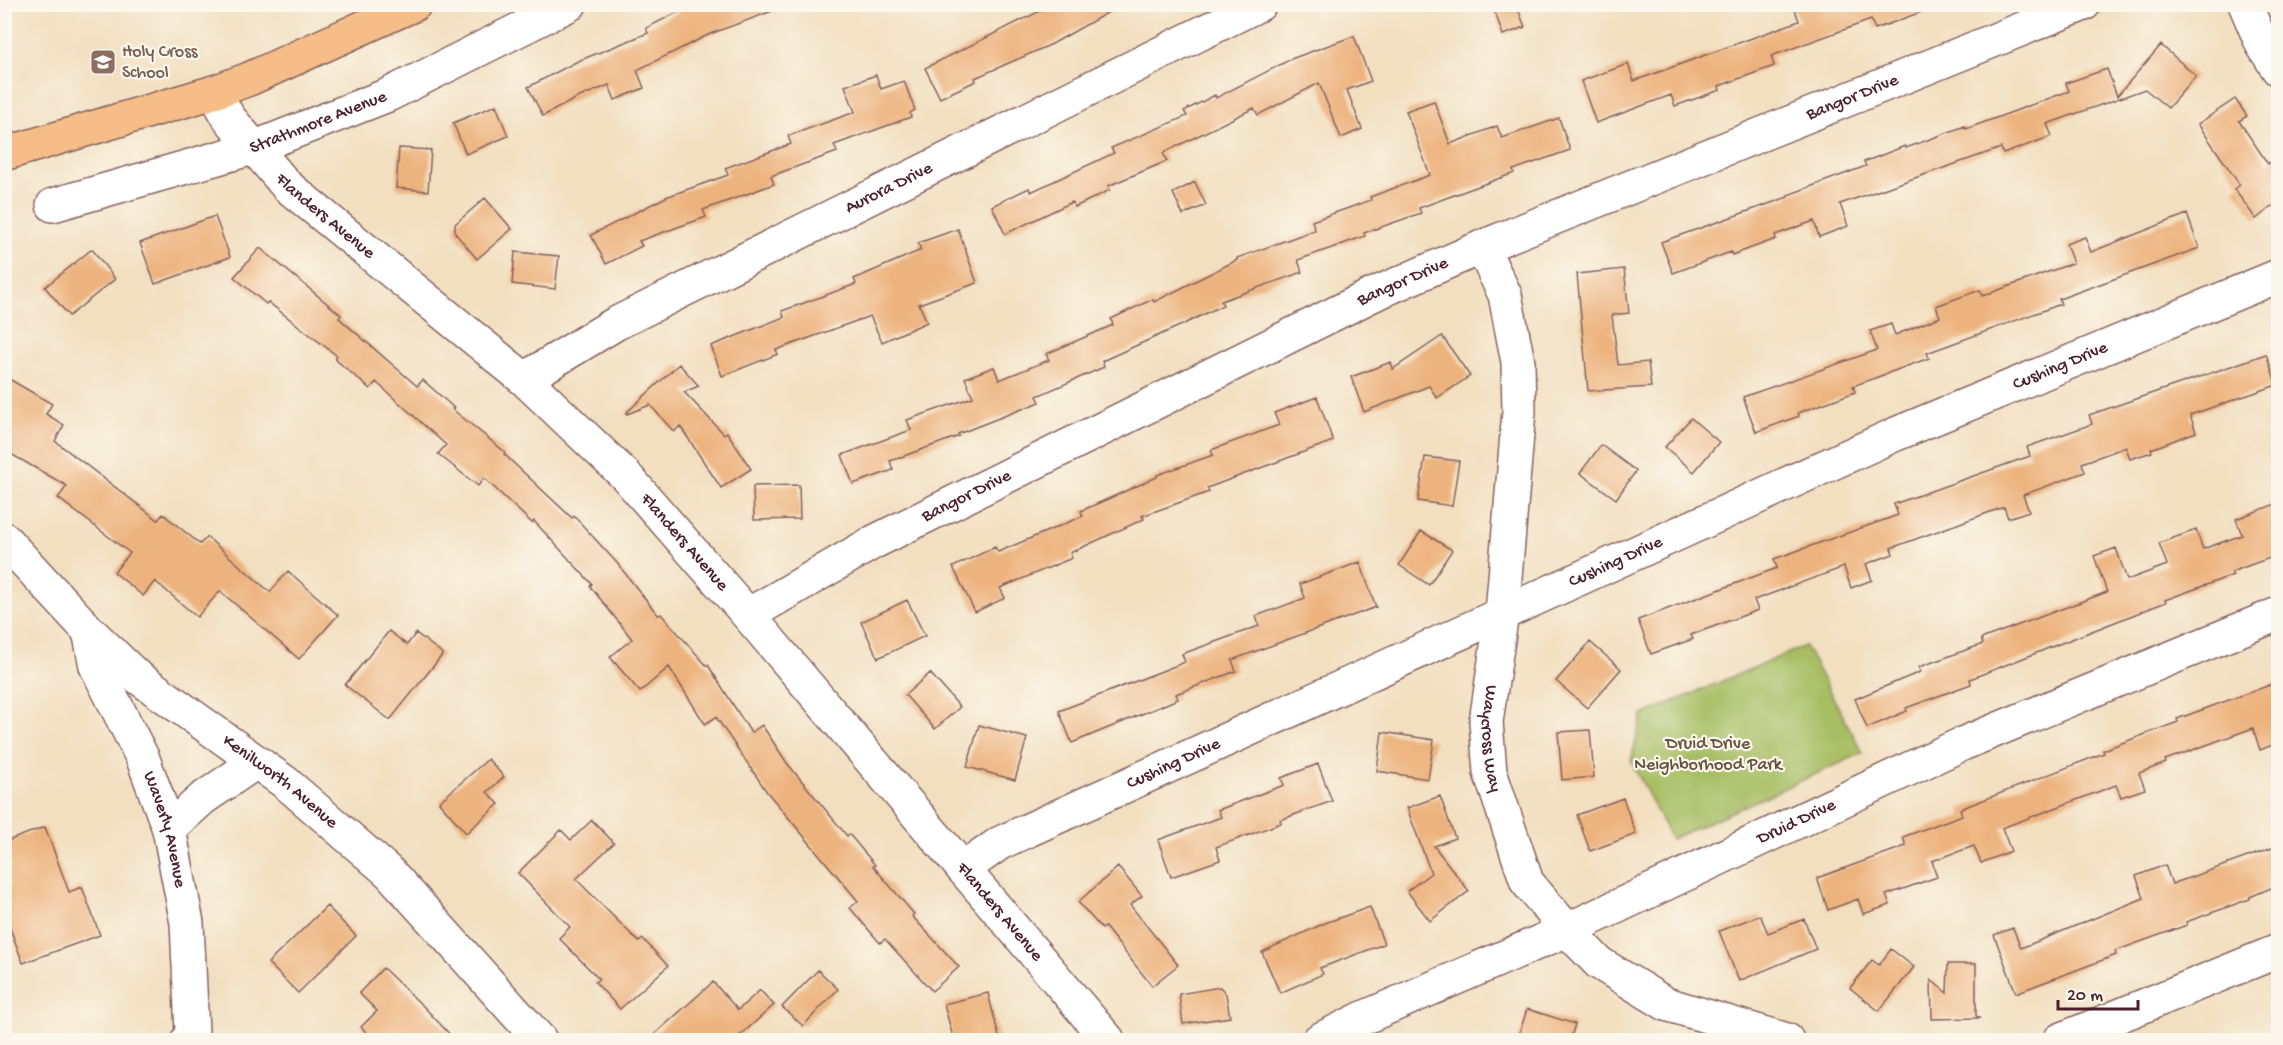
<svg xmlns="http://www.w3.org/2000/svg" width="2283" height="1045" viewBox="0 0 2283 1045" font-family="'Gochi Hand',sans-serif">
  <rect width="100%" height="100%" fill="#fbf7ec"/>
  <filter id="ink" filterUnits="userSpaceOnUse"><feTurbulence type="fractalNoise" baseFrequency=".0167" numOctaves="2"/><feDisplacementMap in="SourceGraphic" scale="12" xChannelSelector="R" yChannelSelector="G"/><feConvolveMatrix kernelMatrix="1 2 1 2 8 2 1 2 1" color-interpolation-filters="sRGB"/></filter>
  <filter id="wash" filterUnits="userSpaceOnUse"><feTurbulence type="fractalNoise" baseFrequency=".008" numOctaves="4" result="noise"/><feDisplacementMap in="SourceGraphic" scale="24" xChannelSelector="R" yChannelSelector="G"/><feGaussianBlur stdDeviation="1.35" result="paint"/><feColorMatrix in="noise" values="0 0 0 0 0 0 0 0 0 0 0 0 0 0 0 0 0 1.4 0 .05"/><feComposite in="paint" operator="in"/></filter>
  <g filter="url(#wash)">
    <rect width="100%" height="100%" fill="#f2dfc0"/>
    <!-- green -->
    <path fill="#a7be63" stroke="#786e47" stroke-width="1.5" d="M1805,646L1863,753L1671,839L1631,761L1642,715Z"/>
    <g id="blocks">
      <!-- building -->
      <path fill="#edb37e" d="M694,4H783V7L710,34L637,70L644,88L615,100L609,85L577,98L543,116L528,87L578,61L648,33L646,28Z
        M1054,4H1123L1052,44L975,78L976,81L940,98L925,68Z
        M1492,4H1516L1525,27L1503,35Z
        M1793,4H1935V7L1875,29L1871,20L1771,56L1774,66L1719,86L1720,90L1675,106L1671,95L1596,123L1581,81L1628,64L1634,81L1799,21Z
        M1354,36L1371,81L1347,90L1362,129L1341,138L1319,83L1258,115L1254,108L1163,153L1167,161L1108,186L1110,190L1075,207L1072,202L1005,234L992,206L1029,188L1031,192L1114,153L1111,148L1187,116L1184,111L1215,95L1216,98L1291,59Z
        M2161,45L2196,76L2168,108L2145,89L2047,124L2052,136L2003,154L2001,148L1840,204L1848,226L1819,237L1814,221L1775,235L1776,239L1732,255L1731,252L1673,273L1661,242L1788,197V195L1866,166L1864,162L1905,146L1906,148L1965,126L1966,129L2069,91L2066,83L2107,69L2117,96Z
        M876,75L881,89L904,81L915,110L910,113L911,117L834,145L837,152L771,176L774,184L703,210L706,217L639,241L642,246L606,264L591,235L666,197L728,175L725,168L791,144L788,136L855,112L845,86Z
        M2235,99L2247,116L2239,121L2268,164L2278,156V202L2256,219L2234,189L2240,185L2198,124Z
        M1434,101L1450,144L1497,126L1502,138L1559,118L1570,150L1513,170L1514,173L1419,208L1421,213L1364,233L1365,236L1298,260L1302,272L1221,301L1223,305L1184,324L1102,361L1104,367L1037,396L1040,402L958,434L959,436L890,461L893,470L853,484L842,455L911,430L907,420L973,397L965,378L994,367L999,380L1049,360L1046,354L1113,325L1111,319L1153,299L1154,302L1237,260V258L1315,230L1312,221L1371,200L1370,197L1430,175L1406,111Z
        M496,105L508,136L466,154L453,123Z
        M399,148L431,150L428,191L396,188Z
        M1195,182L1206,205L1183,215L1173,193Z
        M485,198L512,229L477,259L455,233V224Z
        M2187,214L2199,248L2059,299L2061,304L1927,353L1929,358L1853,386L1855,392L1798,413L1799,416L1756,432L1743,397L1877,350L1870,331L1891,324L1895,335L1940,317L1936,306L1980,290L1982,296L2073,263L2066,244L2085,237L2091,252Z
        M215,216L230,257L155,284L140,243Z
        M958,229L977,283L919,304L927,322L882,342L870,316L776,350L778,354L722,376L711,346L784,317L782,311L856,284L854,279L921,250L918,243Z
        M260,248L341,315L339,318L417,386L423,380L454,408L452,409L505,452L504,454L572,518L574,516L617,563L658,615L661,614L707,666L708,665L751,733L762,725L787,763L847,836L849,834L875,865L873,866L914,914L912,916L959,967L932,991L885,939L880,943L850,908L858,901L767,792L716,717L705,724L669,667L640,692L610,657L632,639L590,586L592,584L534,521L532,523L484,478L478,486L438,454L446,445L376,382L370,389L335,359L337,356L268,302L266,304L234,277Z
        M92,249L115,279L69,316L45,287Z
        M515,252L559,256L555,289L512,284Z
        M1624,269L1629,313L1612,315L1618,365L1648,362L1651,387L1588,391L1577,274Z
        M1442,336L1470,376L1437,398L1429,386L1364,412L1351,377L1391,362L1393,369Z
        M2266,354L2277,385L2190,415L2196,432L2151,449L2152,452L2130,459L2126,447L2082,463L2085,472L2023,495L2029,511L2008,518L2004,507L1891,548L1893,554L1866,564L1872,580L1851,588L1844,567L1754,600L1758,610L1691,635L1693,639L1651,654L1638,620L1777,568L1774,559L1898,515L1894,504L2030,456L2027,447L2092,424L2089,415Z
        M679,364L699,386L684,392L724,434L727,432L751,469L721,488L680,426L674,432L650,405L627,414L626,413Z
        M4,376L52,404L46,414L64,425L55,441L158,520L163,514L200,544L207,537L270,592L288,571L338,615L299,659L220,591L197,617L155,581L143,596L114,572L130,553L58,498L67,486L4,450Z
        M1317,397L1333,441L1207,488L1209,492L1142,516L1144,519L1070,553L1072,558L1000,588L1005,598L975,612L953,567L995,547L998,552L1083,516L1081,511L1157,477V475L1213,455L1211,450L1279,425L1274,413Z
        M1691,418L1719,442L1694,472L1665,447Z
        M1601,445L1636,471L1616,499L1580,473Z
        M1425,457L1459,461L1452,506L1418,501Z
        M799,485L800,519L754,520L753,486Z
        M2278,503V555L2231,572L2233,575L2165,600L2166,602L1970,679L1971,684L1906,708L1907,711L1867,728L1855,699L1920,672L1919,667L1983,644L1981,639L2107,592L2094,556L2116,548L2127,580L2167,565L2159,543L2196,530L2203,549L2242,535L2236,519Z
        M1421,531L1452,550L1429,585L1399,565Z
        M1360,562L1376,607L1232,660L1236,671L1176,694L1178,699L1072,743L1059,711L1185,662L1182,654L1259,626L1256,616L1305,598L1300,584Z
        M907,600L925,636L878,658L861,622Z
        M389,631L407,645L416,633L443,654L390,720L345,685Z
        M1590,642L1621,669L1587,708L1556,681Z
        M930,673L960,707L935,729L905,695Z
        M2278,682V743L2260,750L2253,728L2165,760L2166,763L2139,773L2145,789L2121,797L2116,785L2002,828L2011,851L1981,863L1974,846L1932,861L1937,877L1886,895L1890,905L1863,914L1858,899L1828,910L1817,878L1906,846L1903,837L1962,815L1960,809L2104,753L2103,750L2178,722L2177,719Z
        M979,725L1027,738L1015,780L967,767Z
        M1590,730L1594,777L1562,780L1558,732Z
        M1382,732L1434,740L1428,779L1377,771Z
        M488,759L504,777L487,792L499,804L466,833L439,802Z
        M1318,764L1332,801L1280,820L1281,823L1216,847L1220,860L1171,877L1158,840L1221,817L1218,810L1284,785L1281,778Z
        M1440,796L1455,838L1434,846L1469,891L1430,921L1407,891L1431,873L1407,808Z
        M1623,798L1636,834L1590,851L1577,815Z
        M592,820L614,843L576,879L639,942L643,939L668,966L620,1009L595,982L599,979L559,938L570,927L518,873L561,830L571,840Z
        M45,827L69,892L82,887L100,935L23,963L4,912V842Z
        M2278,846V885L2250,897V899L2186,922L2187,925L2115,951L2116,955L2016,993L1994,935L2013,928L2021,948L2144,898L2136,876L2165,865L2172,884Z
        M1118,867L1142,896L1130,905L1178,965L1152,986L1105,927L1102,929L1078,902Z
        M327,906L356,936L298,993L268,963Z
        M1370,907L1384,944L1320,968L1323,974L1280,993L1262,952L1325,923Z
        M1760,915L1768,933L1804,919L1816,949L1739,981L1719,931Z
        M1891,949L1914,967L1879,1011L1850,988L1872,960L1879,965Z
        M1948,964H1976V1016L1980,1018L1932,1019L1931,980L1947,993Z
        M383,968L425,1008L456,1041H375L361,1027L377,1011L359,993Z
        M818,970L838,989L803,1026L782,1007Z
        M713,982L738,1010L760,990L774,1005L734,1041H647Z
        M1220,987L1226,994L1230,1017L1183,1024L1179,994Z
        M988,993L1000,1041H954L944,1004Z
        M1527,1009L1575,1024L1570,1041H1517Z"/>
    </g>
  </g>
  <g filter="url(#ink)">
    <use href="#blocks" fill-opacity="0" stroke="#85625f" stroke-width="1.5"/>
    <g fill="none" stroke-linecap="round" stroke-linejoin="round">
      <defs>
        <g id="minor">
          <path d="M2245,4L2262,44L2278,69"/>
          <path id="s1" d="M214,92L229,118L287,186L524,379L626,476L748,615L1108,1040"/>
          <path id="s2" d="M53,205L253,148L388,95L570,4"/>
          <path id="s3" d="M1482,247L1505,295L1518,362L1519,411L1502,613L1486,722L1490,772L1527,882L1567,930L1599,963L1666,1004L1787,1040"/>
          <path id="s4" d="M524,379L615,324L1260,4"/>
          <path id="s5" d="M4,539L89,631L135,675L286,783L390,873L540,1040"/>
          <path id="s6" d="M748,615L874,542L1370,296L1482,247L2084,4"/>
          <path id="s7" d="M89,631L96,666L143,759L169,829L187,923L192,1032L188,1040"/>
          <path d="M169,829L202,799L256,762"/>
          <path id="s8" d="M963,869L1000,843L1896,434L2278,276"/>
          <path id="s9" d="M1319,1040L1361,1019L1567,930L1962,744L2278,614"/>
          <path d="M2060,1040L2278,951"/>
        </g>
        <path id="major" d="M4,154L214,92L249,79L415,4"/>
      </defs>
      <!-- minor casing -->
      <use href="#minor" stroke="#85625f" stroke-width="36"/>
      <!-- major casing -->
      <use href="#major" stroke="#85625f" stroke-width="36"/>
      <!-- minor -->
      <use href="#minor" stroke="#fff" stroke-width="33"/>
      <!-- major -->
      <use href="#major" stroke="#f7bd88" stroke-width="33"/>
    </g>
  </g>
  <!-- icons -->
  <defs>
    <symbol id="school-square" viewBox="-11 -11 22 22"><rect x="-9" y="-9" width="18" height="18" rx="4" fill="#8d6e63" stroke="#fbf7ec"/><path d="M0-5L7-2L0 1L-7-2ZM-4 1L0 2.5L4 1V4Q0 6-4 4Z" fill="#fff"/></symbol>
  </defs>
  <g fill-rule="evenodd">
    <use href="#school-square" x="88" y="47" width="30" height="30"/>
  </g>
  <g text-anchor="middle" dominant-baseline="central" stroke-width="4.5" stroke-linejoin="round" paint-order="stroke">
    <!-- education labels -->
    <g font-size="18" fill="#785e54" stroke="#fbf7ec" text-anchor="start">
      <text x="122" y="52">Holy Cross<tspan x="122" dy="21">School</tspan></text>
    </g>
    <!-- street labels -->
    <g font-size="18" fill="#4a1f2b" stroke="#fbf7ec">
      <text stroke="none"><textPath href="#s6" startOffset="1221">Bangor Drive</textPath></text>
      <text stroke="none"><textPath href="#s2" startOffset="278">Strathmore Avenue</textPath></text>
      <text stroke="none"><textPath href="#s4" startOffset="412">Aurora Drive</textPath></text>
      <text stroke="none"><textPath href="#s1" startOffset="168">Flanders Avenue</textPath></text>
      <text stroke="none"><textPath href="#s6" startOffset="735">Bangor Drive</textPath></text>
      <text stroke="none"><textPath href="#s8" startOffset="1208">Cushing Drive</textPath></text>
      <text stroke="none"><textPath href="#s6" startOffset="249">Bangor Drive</textPath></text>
      <text stroke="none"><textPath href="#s1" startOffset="654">Flanders Avenue</textPath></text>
      <text stroke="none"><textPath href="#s8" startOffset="722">Cushing Drive</textPath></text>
      <text stroke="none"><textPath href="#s3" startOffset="500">Waycross Way</textPath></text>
      <text stroke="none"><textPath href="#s8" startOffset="236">Cushing Drive</textPath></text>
      <text stroke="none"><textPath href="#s5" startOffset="369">Kenilworth Avenue</textPath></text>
      <text stroke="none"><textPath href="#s9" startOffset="525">Druid Drive</textPath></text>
      <text stroke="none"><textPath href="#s7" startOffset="214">Waverly Avenue</textPath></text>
      <text stroke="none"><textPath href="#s1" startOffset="1140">Flanders Avenue</textPath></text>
    </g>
    <!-- park labels -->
    <g font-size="18" fill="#664f3c" stroke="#fbf7ec">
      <text x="1708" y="744">Druid Drive<tspan x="1708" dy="21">Neighborhood Park</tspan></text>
    </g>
  </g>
  <!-- margin -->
  <rect width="2283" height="1045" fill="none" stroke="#fbf7ec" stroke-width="24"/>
  <!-- scale -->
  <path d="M2058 1000v9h80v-9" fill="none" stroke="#4a1f2b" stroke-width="3"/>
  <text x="2067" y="1000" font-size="18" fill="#4a1f2b" stroke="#fbf7ec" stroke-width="4.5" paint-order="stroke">20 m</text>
</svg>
